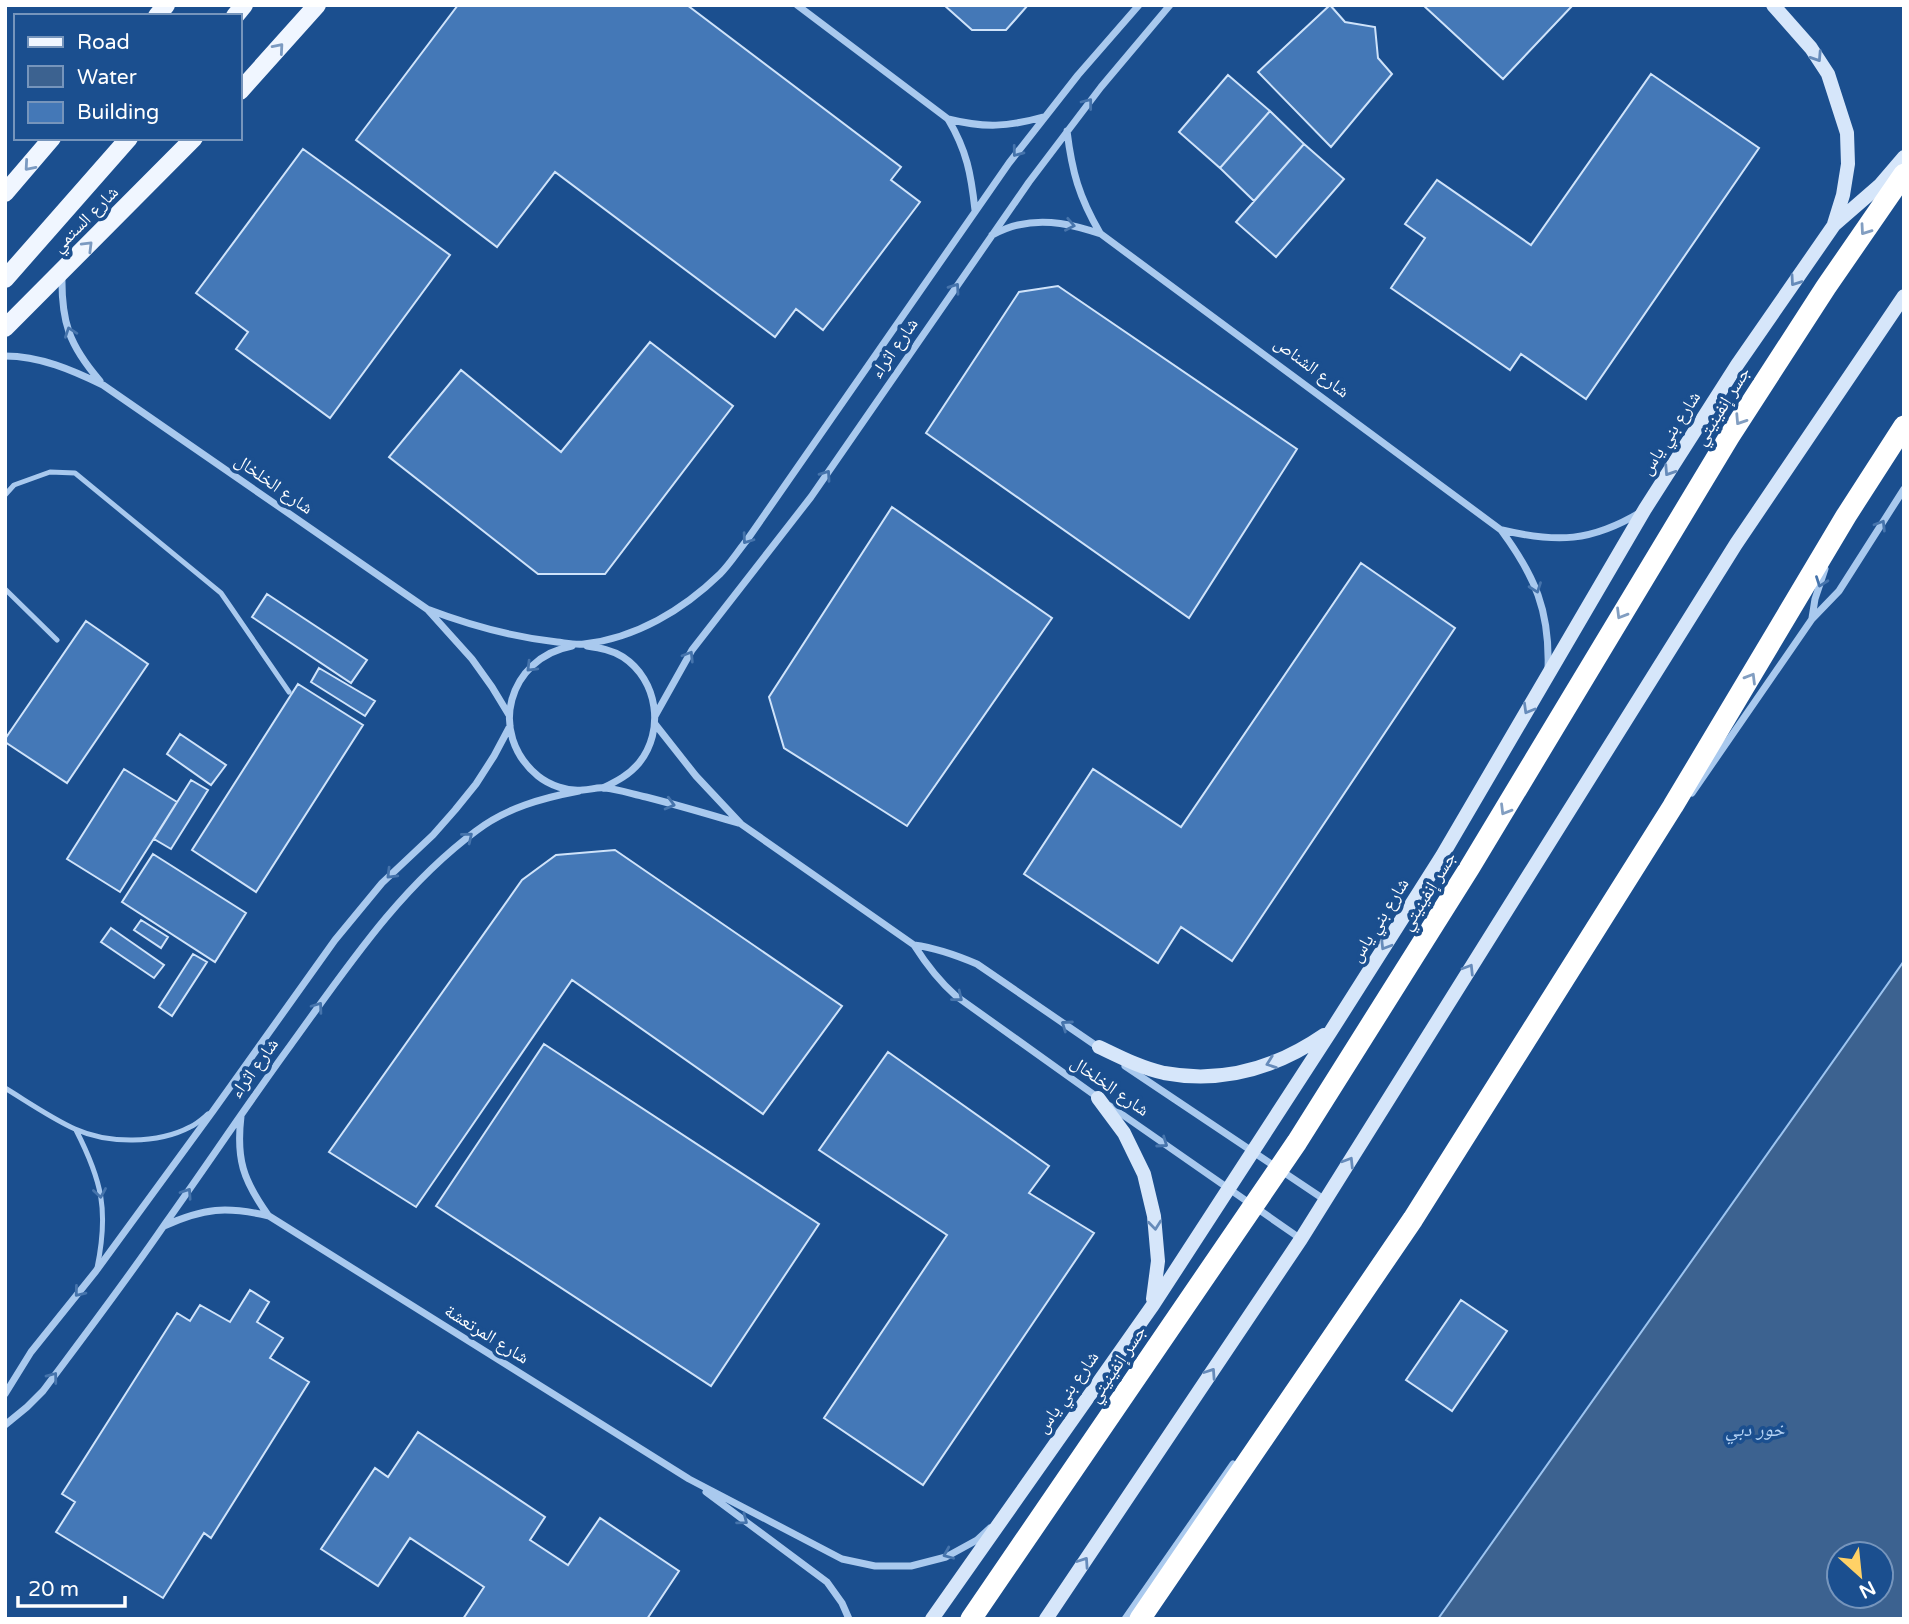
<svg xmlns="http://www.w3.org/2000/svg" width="1909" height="1624" viewBox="0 0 1909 1624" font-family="'Varela Round','Noto Naskh Arabic',sans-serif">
  <rect width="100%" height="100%" fill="#1b4f8f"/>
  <!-- water -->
  <path fill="#3c6290" stroke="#9cc4f0" stroke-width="2" fill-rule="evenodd" d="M1904,961V1619H1438ZM1839,1554H1881V1596H1839Z"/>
  <!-- building -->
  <path fill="#4478b7" stroke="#cfe3fa" stroke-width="2" d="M458,5H687L901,167L891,180L920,202L823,330L796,309L775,337L555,172L497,247L356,140Z
    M944,5H1028L1006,30H972Z
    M1330,5L1345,22L1375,27L1378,58L1392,74L1331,147L1258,72Z
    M1423,5H1573L1503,79Z
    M1651,74L1759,148L1586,399L1521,354L1510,370L1391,288L1425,238L1405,224L1437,180L1531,245Z
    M1228,75L1270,111L1220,168L1179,132Z
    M1270,111L1304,144L1254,201L1220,168Z
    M1304,144L1344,179L1276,257L1236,222Z
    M303,149L450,255L330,418L236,349L248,332L196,293Z
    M1058,286L1297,449L1189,618L926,433L1019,292Z
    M650,342L733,406L605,574H538L389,457L461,370L561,452Z
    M892,507L1052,618L907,826L784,748L769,697Z
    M1361,563L1455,628L1232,961L1181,927L1158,963L1024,874L1093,769L1181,827Z
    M267,594L367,660L351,683L252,617Z
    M86,621L148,664L67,783L5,742V739Z
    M319,668L375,701L365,716L311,682Z
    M298,684L363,725L256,892L192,850Z
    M180,734L226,765L211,785L167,754Z
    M124,769L177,802L120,892L67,859Z
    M191,780L208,790L171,849L154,839Z
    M615,850L842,1006L763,1114L572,980L416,1207L329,1152L522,880L556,855Z
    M153,854L246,913L215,962L122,902Z
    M141,920L168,937L161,948L134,930Z
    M111,928L164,965L154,978L101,942Z
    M193,954L207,962L172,1016L159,1007Z
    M544,1044L819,1224L711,1386L436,1206Z
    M888,1052L1049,1166L1029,1193L1094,1233L923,1485L824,1418L947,1235L819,1150Z
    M250,1290L269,1302L257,1322L283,1338L270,1358L309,1382L211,1538L204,1533L163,1598L56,1532L75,1502L62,1494L177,1313L190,1321L200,1305L230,1322Z
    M1461,1300L1507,1331L1452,1411L1406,1380Z
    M418,1432L545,1517L530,1540L568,1565L600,1518L679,1571L647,1619H463L484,1587L410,1538L378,1586L321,1549L375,1468L388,1477Z"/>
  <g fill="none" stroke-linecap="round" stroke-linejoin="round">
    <!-- lane -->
    <path stroke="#a9c9ee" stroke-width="5" d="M5,495L14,485L50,472L75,473L221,593L289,692
      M5,589L57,640
      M5,1088C28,1102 51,1118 75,1129C108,1144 158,1144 190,1127C197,1124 202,1119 208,1114
      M76,1130C102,1181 109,1211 97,1268"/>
    <!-- street -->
    <path stroke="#a9c9ee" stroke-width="7" d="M797,5L948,119C967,151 971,174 975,210
      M948,119C984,128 1008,127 1043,117
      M1067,131C1072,172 1079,197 1100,233
      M992,235C1000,231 1009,227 1018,225C1047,218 1074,225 1101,234L1501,530C1535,576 1550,611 1548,669
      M62,274C61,322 69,345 100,381
      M5,356C40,356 72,370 103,385L427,609L472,659L492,687L509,715
      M1502,530C1557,543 1591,542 1641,512
      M427,609C469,625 512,637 557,642C566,643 575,645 584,644C636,638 683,610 720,574C730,564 738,551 747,540L1009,163L1078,75L1139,5
      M1812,618L1815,599L1825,569
      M572,646C508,658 487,734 538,776C549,785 568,792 583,790C590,790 597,787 604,788C618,789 632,794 646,797C677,805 708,814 738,823
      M587,646C600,648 612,650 623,657C658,680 665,731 639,763C629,775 617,781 603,788
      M655,716L692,650L811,497L1029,182L1101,87L1170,5
      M655,724L696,776L741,824L914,945C926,964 939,981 956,996L1100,1099
      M1692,793L1812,619L1839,591L1904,489
      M914,945C937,948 956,955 977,964L1101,1049
      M1125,1066L1325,1200
      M1110,1106L1301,1239
      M241,1116C236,1159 243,1180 268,1215
      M164,1226C204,1208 226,1206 269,1216L689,1479L842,1559L875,1566H911L946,1557L977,1540L990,1528
      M5,1394L31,1352L96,1271L213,1111L335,940L382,883L433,835L455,810L476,784L494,756L510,726
      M5,1425L27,1407L43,1391C84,1336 126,1281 165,1224C207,1165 247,1105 290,1046C346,969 399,888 476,831C506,808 542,798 579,791
      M706,1492L827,1582L842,1603L849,1619
      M1125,1619L1233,1464"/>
    <!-- secondary -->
    <path stroke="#d6e6fa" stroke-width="14" d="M1773,5L1811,48L1828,74L1847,133L1848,164L1843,195L1834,224
      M1099,1047C1120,1057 1141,1068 1164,1073C1223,1084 1276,1068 1324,1035
      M1098,1098L1124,1133L1144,1174L1154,1216L1158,1261L1153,1299
      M932,1619L1153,1305L1331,1031L1442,856L1645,509L1737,365L1834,225L1880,185L1904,157
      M1046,1619L1301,1239L1736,544L1904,296"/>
    <!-- primary -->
    <path stroke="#f0f6ff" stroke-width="18" d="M157,16L166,5
      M235,16L244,5
      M240,91L317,5
      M5,193L52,138
      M5,279L129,138
      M5,328L194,138"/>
    <!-- highway-bridge -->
    <path stroke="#fff" stroke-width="21" d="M971,1619L1297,1142L1470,867L1729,437L1826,287L1904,174
      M1140,1619L1413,1219L1673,806L1846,516L1904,426"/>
  </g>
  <!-- one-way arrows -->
  <defs><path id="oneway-chevron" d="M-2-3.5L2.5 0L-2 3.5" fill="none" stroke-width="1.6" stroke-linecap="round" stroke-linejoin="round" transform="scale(1.75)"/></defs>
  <g stroke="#7b9ac1">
    <use href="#oneway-chevron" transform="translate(279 48) rotate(-49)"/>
    <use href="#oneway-chevron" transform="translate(29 166) rotate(131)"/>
    <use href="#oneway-chevron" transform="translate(88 246) rotate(-45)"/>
  </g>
  <g stroke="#668bba">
    <use href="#oneway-chevron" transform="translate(1817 57) rotate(57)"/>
    <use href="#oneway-chevron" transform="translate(1795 281) rotate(125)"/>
    <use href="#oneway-chevron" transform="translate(1669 471) rotate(123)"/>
    <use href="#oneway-chevron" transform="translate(1528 709) rotate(120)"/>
    <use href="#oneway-chevron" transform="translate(1385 945) rotate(122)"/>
    <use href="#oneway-chevron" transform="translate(1469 969) rotate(-58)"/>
    <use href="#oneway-chevron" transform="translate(1271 1063) rotate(160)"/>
    <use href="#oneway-chevron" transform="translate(1349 1162) rotate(-58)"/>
    <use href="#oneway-chevron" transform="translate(1155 1225) rotate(84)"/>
    <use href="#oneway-chevron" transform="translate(1211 1373) rotate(-56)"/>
    <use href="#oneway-chevron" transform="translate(1084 1562) rotate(-56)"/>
  </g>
  <g stroke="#4674ac">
    <use href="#oneway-chevron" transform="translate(1088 103) rotate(-52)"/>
    <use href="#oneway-chevron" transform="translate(1017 152) rotate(127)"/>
    <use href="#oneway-chevron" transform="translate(1070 225) rotate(11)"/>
    <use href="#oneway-chevron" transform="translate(955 288) rotate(-55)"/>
    <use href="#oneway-chevron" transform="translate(70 332) rotate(-109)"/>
    <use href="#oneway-chevron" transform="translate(826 475) rotate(-55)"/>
    <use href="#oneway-chevron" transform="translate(1881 525) rotate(-58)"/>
    <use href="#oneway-chevron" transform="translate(747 539) rotate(126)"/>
    <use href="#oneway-chevron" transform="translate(1821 582) rotate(110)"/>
    <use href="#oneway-chevron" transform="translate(1536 588) rotate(70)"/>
    <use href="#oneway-chevron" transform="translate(689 656) rotate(-58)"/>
    <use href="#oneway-chevron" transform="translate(531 667) rotate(135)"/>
    <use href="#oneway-chevron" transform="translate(670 804) rotate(15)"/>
    <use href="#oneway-chevron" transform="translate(468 837) rotate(-39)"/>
    <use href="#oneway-chevron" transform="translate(391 874) rotate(135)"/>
    <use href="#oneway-chevron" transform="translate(958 997) rotate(39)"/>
    <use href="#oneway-chevron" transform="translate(318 1007) rotate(-54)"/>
    <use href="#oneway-chevron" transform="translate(1066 1025) rotate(-145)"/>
    <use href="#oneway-chevron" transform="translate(1163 1143) rotate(35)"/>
    <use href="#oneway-chevron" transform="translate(100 1193) rotate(81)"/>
    <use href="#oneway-chevron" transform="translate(187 1193) rotate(-56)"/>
    <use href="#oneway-chevron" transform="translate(79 1292) rotate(129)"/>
    <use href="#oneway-chevron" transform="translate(53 1377) rotate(-53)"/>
    <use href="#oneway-chevron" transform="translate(743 1520) rotate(37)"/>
    <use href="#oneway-chevron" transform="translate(948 1554) rotate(157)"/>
  </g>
  <g stroke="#829ec1">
    <use href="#oneway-chevron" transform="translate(1865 230) rotate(125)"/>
    <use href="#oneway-chevron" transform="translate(1740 420) rotate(123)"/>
    <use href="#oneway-chevron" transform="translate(1621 614) rotate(121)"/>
    <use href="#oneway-chevron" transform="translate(1751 678) rotate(-59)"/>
    <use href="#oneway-chevron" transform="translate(1505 810) rotate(121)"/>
  </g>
  <g text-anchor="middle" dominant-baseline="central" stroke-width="7" stroke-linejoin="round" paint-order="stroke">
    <!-- street labels -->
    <g font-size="18" fill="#fff" stroke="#1b4f8f">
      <text transform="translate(85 219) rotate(-45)">شارع الستمي</text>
      <text transform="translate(894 348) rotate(-55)">شارع اثراء</text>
      <text transform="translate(1312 367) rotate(37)">شارع الشناص</text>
      <text transform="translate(1722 406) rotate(-58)">جسر إنفينيتي</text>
      <text transform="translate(1670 433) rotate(-57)">شارع بني ياس</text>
      <text transform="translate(274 484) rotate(35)">شارع الخلخال</text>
      <text transform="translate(1428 891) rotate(-58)">جسر إنفينيتي</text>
      <text transform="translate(1379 920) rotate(-58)">شارع بني ياس</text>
      <text transform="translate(254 1068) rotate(-54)">شارع اثراء</text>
      <text transform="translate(1110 1086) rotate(35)">شارع الخلخال</text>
      <text transform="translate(487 1334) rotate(32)">شارع المرتعشة</text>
      <text transform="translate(1117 1364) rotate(-56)">جسر إنفينيتي</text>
      <text transform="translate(1067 1392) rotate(-55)">شارع بني ياس</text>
    </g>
    <!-- water labels -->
    <g font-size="19" font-style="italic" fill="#b5d3f5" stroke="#1b4f8f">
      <text x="1755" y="1430">خور دبي</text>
    </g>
  </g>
  <!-- border -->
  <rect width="1909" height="1624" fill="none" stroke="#ffffff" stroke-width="14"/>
  <!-- legend -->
  <rect x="14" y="14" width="228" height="126" fill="#1b4f8f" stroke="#7695bc" stroke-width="2"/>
  <rect x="28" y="37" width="35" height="10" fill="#f0f6ff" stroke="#7695bc" stroke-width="2"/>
  <text x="77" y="49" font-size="21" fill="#ffffff">Road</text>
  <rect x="28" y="66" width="35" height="21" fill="#3c6290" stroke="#7695bc" stroke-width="2"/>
  <text x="77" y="84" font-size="21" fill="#ffffff">Water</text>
  <rect x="28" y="102" width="35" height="21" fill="#4478b7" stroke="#7695bc" stroke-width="2"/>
  <text x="77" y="119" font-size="21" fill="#ffffff">Building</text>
  <!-- north arrow -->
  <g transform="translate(1860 1575) rotate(153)"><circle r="33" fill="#1b4f8f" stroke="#7695bc" stroke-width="2"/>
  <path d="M0-5L12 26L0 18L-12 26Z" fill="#ffd166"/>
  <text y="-10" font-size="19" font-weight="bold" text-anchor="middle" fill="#ffffff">N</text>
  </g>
  <!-- scale -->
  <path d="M18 1596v10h107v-10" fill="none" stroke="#ffffff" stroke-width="3.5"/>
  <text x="28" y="1596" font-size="21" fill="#ffffff" stroke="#1b4f8f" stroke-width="5" paint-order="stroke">20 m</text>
</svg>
